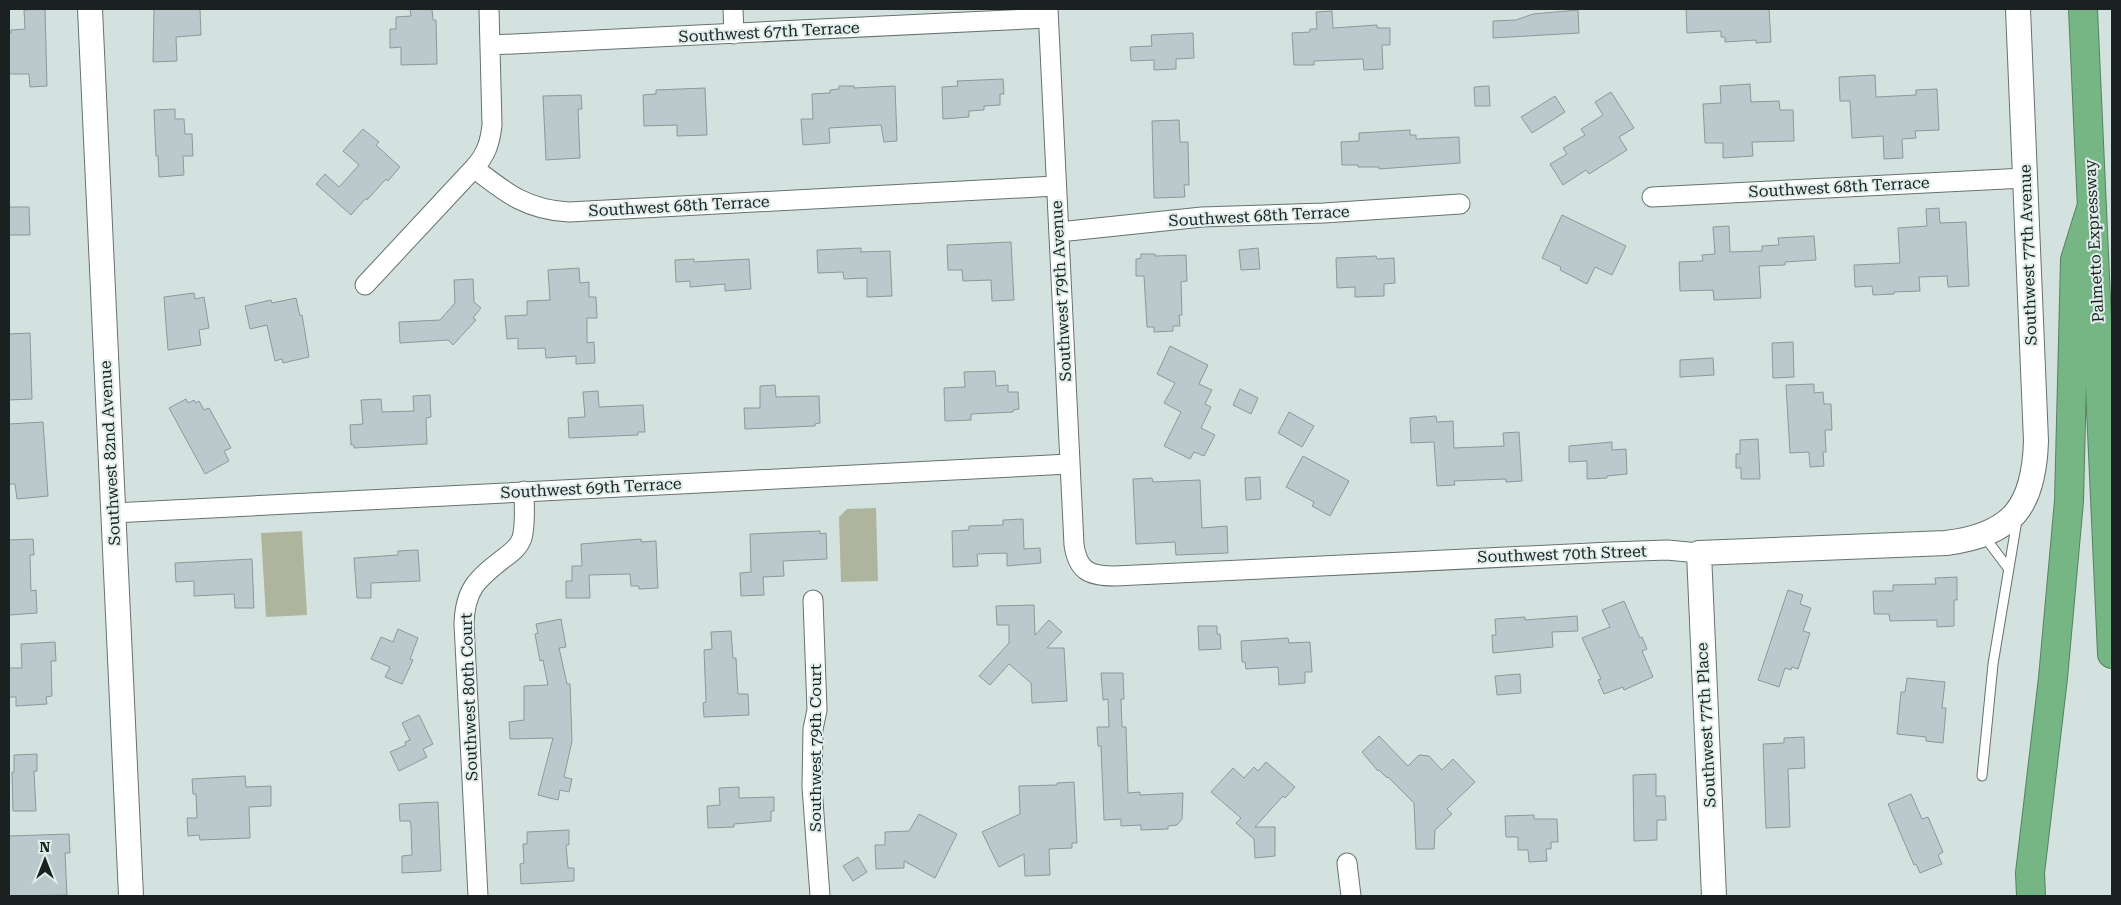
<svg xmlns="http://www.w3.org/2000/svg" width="2121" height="905" viewBox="0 0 2121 905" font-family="'Roboto Serif',serif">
  <rect width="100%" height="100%" fill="#d4e2df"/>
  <!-- grass -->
  <path fill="#afb49c" d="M876,508L878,581L841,582L839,517L847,509Z
    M302,531L307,615L266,617L261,533Z"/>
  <!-- building -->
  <path fill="#bbc8cc" stroke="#8c989c" d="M45,9L47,86L30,87L29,74H9V33H11V30L25,29L24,10Z
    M154,9H200L201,35L176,37L177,61L153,62Z
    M410,9H432L433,20H436L437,64L401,65V47L390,48V29H396V17L411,16Z
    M1686,9H1769L1771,42L1756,43V40L1725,42V37H1721V31L1687,33Z
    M1578,10L1579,33L1493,38V21L1516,20L1533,14Z
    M1332,11L1333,28L1377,25V28H1390V45H1382L1383,69L1364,70L1363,59L1314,61V65H1294L1292,33L1310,32V29H1317L1316,12Z
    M1193,33L1194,58L1176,59V69L1154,70V60L1131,61L1130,47L1152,46L1151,35Z
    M1875,75L1876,97L1916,95V90L1937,89L1939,130L1915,131L1916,138L1902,139L1903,158L1884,159L1883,136L1852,138L1850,101H1840L1839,77Z
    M1003,79L1004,94H1000V105L984,106V110L969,111V117L943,119L942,87L958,86L957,81Z
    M1750,84L1751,102L1779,101L1780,110H1793L1794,141L1752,142L1753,156L1723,158V143H1705L1703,104L1721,103L1720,86Z
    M839,86H854V88L895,86L897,141L884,142L881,125L829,128L830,143L803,145L801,119H813L812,94L830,93V90L839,89Z
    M1489,86L1490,106H1475L1474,87Z
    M705,88L707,135L677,136V125L644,126L643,95L656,94V90Z
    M1611,92L1634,128L1619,137L1627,150L1589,174L1586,170L1563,185L1550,164L1567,154L1563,148L1585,135L1581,129L1603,115L1595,102Z
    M581,95L582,109H578L580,158L546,160L543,96Z
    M1555,96L1565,112L1532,133L1521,117Z
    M175,109V119H184L185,134H192L193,156H183L184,175L159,177L158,156H156L154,110Z
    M1179,120L1180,142H1188L1189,185H1184L1185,197L1154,198L1152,121Z
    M363,129L379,142L376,145L400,167L388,181L386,179L367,200L366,198L351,215L316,184L325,174L339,187L359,165L343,151Z
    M1410,130V135H1416V139L1459,137L1460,163L1379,169V167H1358V165H1342L1341,142L1359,141V133Z
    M9,207H29L30,235H9Z
    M1939,208L1940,223L1966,222L1969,286L1948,287L1947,276L1919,277L1920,291L1894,292V294L1873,295L1872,286L1855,287L1854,265L1900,263L1898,228L1927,226L1926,209Z
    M1562,215L1626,246L1612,275L1595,267L1587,284L1560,270L1561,267L1542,258Z
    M1729,226L1730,252L1762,251V246L1779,245L1778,238L1814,236L1816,260L1785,262V265L1759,266L1761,298L1714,300L1713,290L1680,291L1679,262L1703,261L1702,255L1715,254L1713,227Z
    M1011,242L1014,300L992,301L991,280L963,281L962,270H948L947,245Z
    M861,248V252L890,251L892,296L867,297V278L844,279L843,272L818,273L817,250Z
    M1258,248L1260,269L1241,270L1239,250Z
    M1141,254H1155V256L1186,255L1187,281L1181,282L1182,315H1179L1180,326H1173V331L1154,332V327H1147L1144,276H1136V259L1141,258Z
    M1376,256L1377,259L1394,258L1395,283L1384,284V296L1355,297V287L1337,288L1336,258Z
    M694,259V262L749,259L751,289L725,291V284L690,287V281L676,282L675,260Z
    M579,268L580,283L589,282V297H596L597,318H587V343L594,342L595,363L576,364V356L546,358L545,348L518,349V338L507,339L505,316L527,315V301L550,300L548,270Z
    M473,279L474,302L481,308L473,318L476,320L453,345L448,340L400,343L399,322L440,320L455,303L454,280Z
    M194,293L195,299L204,297L209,328L199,330L201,345L168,350L164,297Z
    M296,298L300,316L302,315L309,357L283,363L282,359L275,361L267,325L250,329L245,306L271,300L272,303Z
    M30,333L32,399L9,400V334Z
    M1793,342L1794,377L1773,378L1772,343Z
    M1170,346L1208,365L1199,384L1212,390L1205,404L1211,407L1201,428L1215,435L1204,456L1194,452L1190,459L1164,446L1181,412L1164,403L1175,383L1157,374Z
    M1713,358L1714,375L1680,377V360Z
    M995,371L996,386L1008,385V392H1018L1019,409L1013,410V412L971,414V420L945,421L944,388L965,387L964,372Z
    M1814,384V393L1823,392L1824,404H1831L1832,430H1825L1826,452H1823L1824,466L1810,467L1809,452L1790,453L1786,385Z
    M775,385L776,397L819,396L820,423L815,424V426L745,429L744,408H760V386Z
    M1240,389L1258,398L1251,414L1233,405Z
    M598,391L599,407L643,405L645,432H638V435L569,438L568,418L585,417L583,392Z
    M430,395L431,417L426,418L427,444L354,448V445H351L350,425L363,424L361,400L381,399L382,412L414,411L413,396Z
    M186,399L188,403L194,400L196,403L199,401L204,410L209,408L231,448L224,451L229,461L205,474L169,408Z
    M1289,412L1314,426L1302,447L1278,433Z
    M1436,416L1437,422L1453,421L1454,448L1504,446L1503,433L1519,432L1522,481L1506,482V479L1454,481L1455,485L1437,486L1434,442L1411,443L1410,418Z
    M43,422L48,496L17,499L15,484H9V424Z
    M1758,439L1760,479H1741V468H1736V454H1740V440Z
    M1612,442V450L1626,449L1627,474L1607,476V478L1587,479V461L1569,462V446Z
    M1303,456L1349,481L1330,516L1312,506L1314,502L1286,487Z
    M1260,477L1261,499L1246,500L1245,478Z
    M1152,478L1153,482L1200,480L1202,528L1227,526L1228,553L1176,555L1175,542L1136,544L1133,479Z
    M1023,519L1024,549L1040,548L1041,563L1007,566V553L977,554L978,566L953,567L952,531L969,530V526L1003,525V520Z
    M820,531V534L826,533L827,559L783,561L784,576L763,577L764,595L741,596L740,573L751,572L750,534Z
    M33,539L34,555H30L31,591L36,590L37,613L9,615V540Z
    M641,539V542L656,541L658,588L639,589V586H631L630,574L589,575L590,598H566V581H572V566H582L581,544Z
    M418,550L420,581L371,583V598H357L354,558L398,555V551Z
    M252,559L254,608H235L234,594L194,596V581L176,582L175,563Z
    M1957,577V600H1954V626L1937,627V620L1890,621L1889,614H1874L1873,591H1893V585L1936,584L1935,578Z
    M1788,590L1803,595L1800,604L1811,608L1803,631L1810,633L1798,669L1792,667L1791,670L1785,668L1779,687L1758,680Z
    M1624,601L1640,638L1642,637L1647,649L1642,651L1653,677L1624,690L1623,687L1604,694L1598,680L1601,679L1582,638L1610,627L1602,610Z
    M1034,605L1035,635L1049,620L1062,632L1047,648H1064L1067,701L1032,703L1031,683L1009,664L990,685L979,676L1009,643V625H997L996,606Z
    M1577,616L1578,631L1552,632L1553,647L1493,653L1492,635H1496L1495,619L1525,617V620Z
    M561,619L566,647L559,648L567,684H570L572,741L564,777L572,779L569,792L560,790L558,800L538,795L553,738L510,739L509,722L524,720V686L548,685L543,660L540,661L535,634L538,633L536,624Z
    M1198,626H1217V634H1220L1221,649L1199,650Z
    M398,629L418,638L410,659L413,660L402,684L385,677L390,667L371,659L381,637L393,642Z
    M731,631L733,658H736L738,694H748L749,715L704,717L703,703L706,702L704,650L712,649L711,632Z
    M1288,638L1289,643L1310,642L1312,672H1305V683L1279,685L1278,667L1246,669L1245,662H1242L1241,641Z
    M55,642L56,661H51L52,696L46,697L47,704L16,706V697H9V668H22L21,644Z
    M1101,673H1123L1124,699H1121L1122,727H1126L1128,793L1140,792V795L1183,793L1182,819L1177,825L1168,826V829L1141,830V825L1121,826V819L1104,820L1101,746H1098L1097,727H1109L1108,699L1103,700Z
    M1520,674L1521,693L1497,695L1495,676Z
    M1907,678L1945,682L1942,708H1946L1943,743L1926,741V737L1897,734L1901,692H1905Z
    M419,715L433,744L423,749L427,757L399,771L390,752L406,745L405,742L410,740L402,723Z
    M1379,736L1408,766L1419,755L1429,756L1442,770L1453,759L1475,782L1447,809L1452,814L1435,830L1434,849H1416L1414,803L1388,777L1387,778L1379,770L1378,771L1362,752Z
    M1804,737L1805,768L1788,769L1790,827L1766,828L1763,744L1784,743V738Z
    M37,754V771H34L36,811H13L12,772H14V755Z
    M1266,762L1295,787L1285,798L1283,796L1255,827H1275V856L1255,858L1254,839L1236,823L1241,818L1211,792L1233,768L1244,778L1254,767L1258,771Z
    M1656,774V796H1665L1666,820H1657V840L1634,841L1633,775Z
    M245,776L246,787L271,786V806L249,807L250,838L200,840L199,835L188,836L187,818H197L196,794H193L192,779Z
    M1074,782L1077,843H1072V848L1049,849L1050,875L1025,876L1024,854L999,867L982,832L1020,814L1019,786L1057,785V783Z
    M739,787V798L774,797V811H771V821L734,824V827L708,828L707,806L720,805L719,788Z
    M1911,794L1922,819L1928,817L1943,852L1938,855L1942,864L1920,873L1916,864L1914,865L1888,804Z
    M438,802L441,871L402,873V856L412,855L411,826L410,821H400L399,804Z
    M919,814L957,834L935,878L904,861V868L876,869L875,845H885V832L909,831Z
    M1534,815V819H1557L1558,842H1551V849H1546L1547,861L1529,862L1528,850H1518V837H1506L1505,816Z
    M569,830V845H566L568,868H574V881L521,884L520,864L524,863L523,844H527V832Z
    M69,834L70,853H65L67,895L9,896V836Z
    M858,857L867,872L853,881L843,866Z"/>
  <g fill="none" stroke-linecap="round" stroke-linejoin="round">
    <defs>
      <path id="service" d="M1984,536L2008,568
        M1982,776L1993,664L2017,520"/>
      <path id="minor" d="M733,9L734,34
        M1048,9L1074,545C1078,571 1089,576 1115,576L1611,552L1667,550L1699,553
        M491,45L1048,18
        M474,168C506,193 527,210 569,212L1056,186
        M1652,197L2025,178
        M1059,232L1202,217L1324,213L1460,204
        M365,285L474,168C486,155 490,143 492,125L489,9
        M113,513L1069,464
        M813,600L817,710L813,729L812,787L820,896
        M1347,863L1351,896
        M478,896L464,624C465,589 477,579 504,558C511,553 519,547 522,538C526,523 524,506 524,491"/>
      <path id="tertiary" d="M90,9L131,896
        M1714,896L1699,553L1946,543C2012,535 2034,507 2036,441L2018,9"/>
      <path id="motorway" d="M2083,9L2112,654
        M2031,896L2030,873L2053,678L2069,501L2075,260L2092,205"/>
    </defs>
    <!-- service casing -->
    <use href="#service" stroke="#667270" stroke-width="11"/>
    <!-- minor casing -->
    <use href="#minor" stroke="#667270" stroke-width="21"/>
    <!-- tertiary casing -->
    <use href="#tertiary" stroke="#667270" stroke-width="26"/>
    <!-- motorway casing -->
    <use href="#motorway" stroke="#568262" stroke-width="30"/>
    <!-- service -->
    <use href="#service" stroke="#fff" stroke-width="9"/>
    <!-- minor -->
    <use href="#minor" stroke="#fff" stroke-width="19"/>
    <!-- tertiary -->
    <use href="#tertiary" stroke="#fff" stroke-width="24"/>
    <!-- motorway -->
    <use href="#motorway" stroke="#76b685" stroke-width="28"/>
  </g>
  <g text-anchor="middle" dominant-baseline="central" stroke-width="4" stroke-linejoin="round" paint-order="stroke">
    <!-- street labels -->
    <g font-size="16" fill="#1b2120" stroke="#e1efec">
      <text transform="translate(769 32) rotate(-3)">Southwest 67th Terrace</text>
      <text transform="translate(1839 187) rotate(-3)">Southwest 68th Terrace</text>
      <text transform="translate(679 206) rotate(-3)">Southwest 68th Terrace</text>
      <text transform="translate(1259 216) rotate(-3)">Southwest 68th Terrace</text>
      <text transform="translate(2094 241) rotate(-93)">Palmetto Expressway</text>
      <text transform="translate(2028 255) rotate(-92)">Southwest 77th Avenue</text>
      <text transform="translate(1061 291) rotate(-93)">Southwest 79th Avenue</text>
      <text transform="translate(110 453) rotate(-93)">Southwest 82nd Avenue</text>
      <text transform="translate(591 488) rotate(-3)">Southwest 69th Terrace</text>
      <text transform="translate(1562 554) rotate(-2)">Southwest 70th Street</text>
      <text transform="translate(469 697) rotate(-92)">Southwest 80th Court</text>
      <text transform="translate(1706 725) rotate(-93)">Southwest 77th Place</text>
      <text transform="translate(815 748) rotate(-90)">Southwest 79th Court</text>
    </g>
  </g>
  <!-- border -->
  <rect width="2121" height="905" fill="none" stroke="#1b2120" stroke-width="20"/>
  <!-- north arrow -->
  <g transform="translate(45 860)" stroke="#e1efec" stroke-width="4" paint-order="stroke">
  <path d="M0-4L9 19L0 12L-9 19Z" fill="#1b2120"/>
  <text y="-8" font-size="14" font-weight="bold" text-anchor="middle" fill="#1b2120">N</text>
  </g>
</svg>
